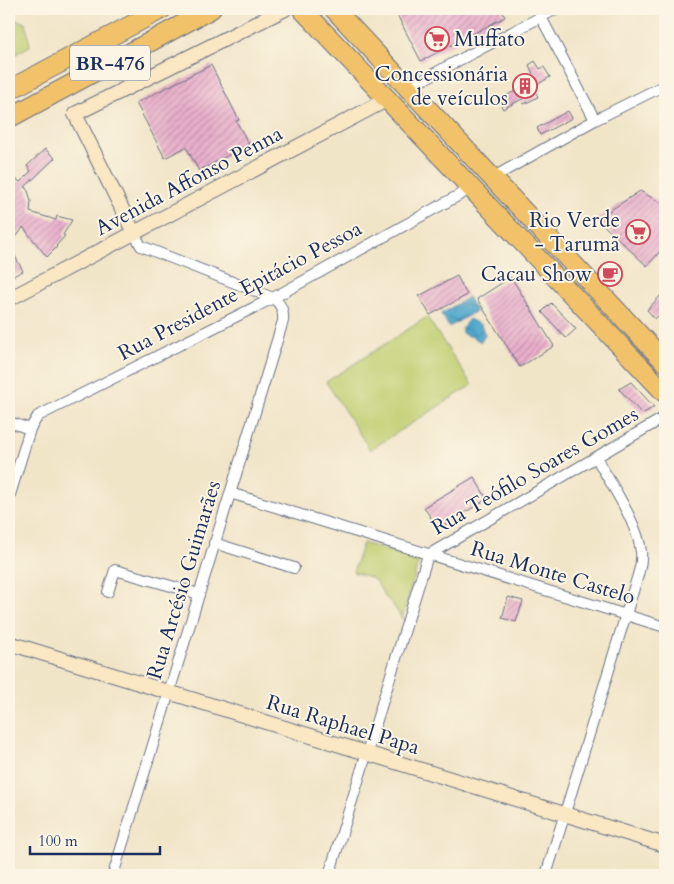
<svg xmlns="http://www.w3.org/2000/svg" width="674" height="884" viewBox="0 0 674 884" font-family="Cardo,serif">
  <defs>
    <pattern id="water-waves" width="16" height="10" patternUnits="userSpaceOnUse" patternTransform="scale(1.25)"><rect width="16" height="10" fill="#4da6cb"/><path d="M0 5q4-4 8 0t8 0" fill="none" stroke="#3f88a8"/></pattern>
    <pattern id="building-hatch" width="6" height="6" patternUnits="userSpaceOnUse" patternTransform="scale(1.25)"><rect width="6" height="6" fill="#e9afcb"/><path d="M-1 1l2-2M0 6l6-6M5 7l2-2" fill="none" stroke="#bc8fa8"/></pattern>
  </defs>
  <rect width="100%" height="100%" fill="#fcf5e5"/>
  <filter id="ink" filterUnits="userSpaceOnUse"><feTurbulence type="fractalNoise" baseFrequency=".02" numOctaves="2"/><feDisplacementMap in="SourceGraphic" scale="10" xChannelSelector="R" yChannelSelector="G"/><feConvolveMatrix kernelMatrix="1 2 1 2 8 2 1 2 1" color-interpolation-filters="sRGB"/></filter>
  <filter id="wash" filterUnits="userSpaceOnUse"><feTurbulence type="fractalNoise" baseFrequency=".0096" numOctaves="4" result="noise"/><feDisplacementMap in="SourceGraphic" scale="20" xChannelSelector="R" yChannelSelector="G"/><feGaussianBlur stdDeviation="1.12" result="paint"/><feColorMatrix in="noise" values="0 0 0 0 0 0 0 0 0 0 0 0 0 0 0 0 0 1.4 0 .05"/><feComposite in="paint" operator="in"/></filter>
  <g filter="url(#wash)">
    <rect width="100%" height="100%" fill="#f1e5c8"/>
    <!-- green -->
    <path fill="#c0ce6f" stroke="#6e7e66" d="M9,18L26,23L30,46L9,58Z
      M427,317L472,385L370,450L326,382Z
      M363,543L419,560L402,619L392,603L385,597L376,581L369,577L353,572Z"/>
    <!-- water -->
    <path fill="url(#water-waves)" stroke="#346a94" d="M468,297L476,311L449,327L441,314Z
      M469,319L481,325L485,335L481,342L471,336H467L462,333V328Z"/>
    <g id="blocks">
      <!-- building -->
      <path fill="url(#building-hatch)" d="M394,9H501L505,17L421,61Z
        M535,61L540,69L544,67L550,77L533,87L538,97L524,104L522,99L503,109L498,100L517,90L515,85L533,74L529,65Z
        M211,65L239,120L236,121L249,144L199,171L186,147L165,158L136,103Z
        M568,111L572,118L540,135L537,128Z
        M45,149L55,158L25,187L28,191L31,201L30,212L56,220L57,216L72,220L63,235L65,236L56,246L57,247L47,257L23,227L18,235L15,237H11L9,230V176L15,178L20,182L31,171L27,166Z
        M640,191L665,205V246L647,266L597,219Z
        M9,245L23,271L9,278Z
        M457,276L467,295L430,315L419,296Z
        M511,277L554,346L520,367L477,299Z
        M665,291V309L655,319L647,310Z
        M551,303L576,329L566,338L542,312Z
        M631,382L654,407L642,414L619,389Z
        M474,477L487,499L438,529L424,507Z
        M508,597L523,601L516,622L502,618Z"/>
    </g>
  </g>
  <g filter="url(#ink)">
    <use href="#blocks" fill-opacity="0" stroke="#666f83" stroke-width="1"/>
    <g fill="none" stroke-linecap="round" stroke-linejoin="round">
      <defs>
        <path id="street" d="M541,17L595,120
          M408,88L450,65L556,9
          M492,178L595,120L665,85
          M9,422L30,429
          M230,493L665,627
          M9,498L30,429L38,416L273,298L472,188
          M214,543L294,568
          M108,592L115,570L199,594
          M113,875L283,321C284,310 281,304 273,298L141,246L134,233
          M329,875L428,555L665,417
          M546,875L638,575C640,568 642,560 641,552C638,523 610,483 596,457"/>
        <path id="secondary" d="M134,233L75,114L285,9
          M9,299L388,99
          M9,643L665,845"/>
        <path id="highway" d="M302,9L665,393
          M334,9L665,362
          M9,90L162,9
          M9,118L211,9"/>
      </defs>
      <!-- street casing -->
      <use href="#street" stroke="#666f83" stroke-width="12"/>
      <!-- secondary casing -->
      <use href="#secondary" stroke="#666f83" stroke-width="16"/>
      <!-- highway casing -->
      <use href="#highway" stroke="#666f83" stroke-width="21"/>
      <!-- street -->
      <use href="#street" stroke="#fff" stroke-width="10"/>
      <!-- secondary -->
      <use href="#secondary" stroke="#fae7c3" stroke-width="14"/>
      <!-- highway -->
      <use href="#highway" stroke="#f2c26a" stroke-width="19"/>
    </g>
  </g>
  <!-- icons -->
  <defs>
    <symbol id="supermarket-ring" viewBox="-11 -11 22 22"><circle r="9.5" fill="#fcf5e5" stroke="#d1495b" stroke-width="1.5"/><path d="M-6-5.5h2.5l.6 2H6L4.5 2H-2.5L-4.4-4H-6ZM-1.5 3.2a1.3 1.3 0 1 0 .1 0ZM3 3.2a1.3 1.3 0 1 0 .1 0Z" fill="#d1495b"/></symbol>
    <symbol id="building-ring" viewBox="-11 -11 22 22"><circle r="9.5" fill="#fcf5e5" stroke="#d1495b" stroke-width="1.5"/><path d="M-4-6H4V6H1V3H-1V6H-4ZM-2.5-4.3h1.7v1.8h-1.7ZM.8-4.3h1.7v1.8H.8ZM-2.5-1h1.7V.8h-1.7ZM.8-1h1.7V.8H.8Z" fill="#d1495b"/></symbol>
    <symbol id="cafe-ring" viewBox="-11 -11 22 22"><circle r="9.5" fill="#fcf5e5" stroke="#d1495b" stroke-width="1.5"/><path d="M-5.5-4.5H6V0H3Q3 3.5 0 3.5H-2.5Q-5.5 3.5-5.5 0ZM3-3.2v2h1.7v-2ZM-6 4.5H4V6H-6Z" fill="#d1495b"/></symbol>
  </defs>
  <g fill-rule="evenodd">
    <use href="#supermarket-ring" x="423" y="25" width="28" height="28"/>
    <use href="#building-ring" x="511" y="72" width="28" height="28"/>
    <use href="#supermarket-ring" x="624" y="218" width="28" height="28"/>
    <use href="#cafe-ring" x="596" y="260" width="28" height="28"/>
  </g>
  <g text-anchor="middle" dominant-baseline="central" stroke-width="4" stroke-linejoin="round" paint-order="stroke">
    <!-- shield labels -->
    <rect fill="#fcf5e5" stroke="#5e6a86" stroke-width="1" x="70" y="45.5" width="80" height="35" rx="4"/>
    <g font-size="20" font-weight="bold" fill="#1b2f5e">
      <text x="110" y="63">BR-476</text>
    </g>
    <!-- poi labels -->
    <g font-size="21" fill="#1b2f5e" stroke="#fcf5e5" text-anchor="end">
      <text x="454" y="39" text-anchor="start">Muffato</text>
      <text x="508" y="74">Concessionária<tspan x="508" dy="24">de veículos</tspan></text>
      <text x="620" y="220">Rio Verde<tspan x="620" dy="24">- Tarumã</tspan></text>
      <text x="592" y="274">Cacau Show</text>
    </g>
    <!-- street labels -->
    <g font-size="21" fill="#1b2f5e" stroke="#fcf5e5">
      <text transform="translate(189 181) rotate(-28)">Avenida Affonso Penna</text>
      <text transform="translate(240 291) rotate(-28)">Rua Presidente Epitácio Pessoa</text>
      <text transform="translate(535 471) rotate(-30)">Rua Teófilo Soares Gomes</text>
      <text transform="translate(553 573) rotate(17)">Rua Monte Castelo</text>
      <text transform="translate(184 580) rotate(-73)">Rua Arcésio Guimarães</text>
      <text transform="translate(343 725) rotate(17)">Rua Raphael Papa</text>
    </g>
  </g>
  <!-- margin -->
  <rect width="674" height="884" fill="none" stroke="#fcf5e5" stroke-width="30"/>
  <!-- scale -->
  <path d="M30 846v8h130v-8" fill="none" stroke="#1b2f5e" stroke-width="2.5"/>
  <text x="38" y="846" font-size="15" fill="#1b2f5e" stroke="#fcf5e5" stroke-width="4" paint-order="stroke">100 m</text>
</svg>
